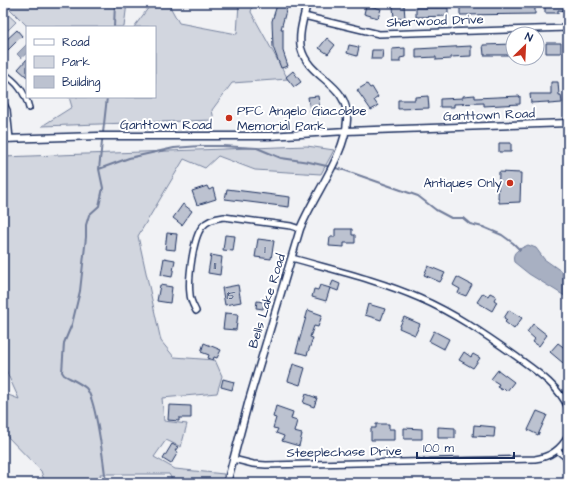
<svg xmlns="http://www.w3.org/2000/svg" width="571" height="486" viewBox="0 0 571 486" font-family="'Architects Daughter',sans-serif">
  <rect width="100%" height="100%" fill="#f1f2f5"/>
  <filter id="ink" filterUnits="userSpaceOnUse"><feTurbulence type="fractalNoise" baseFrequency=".025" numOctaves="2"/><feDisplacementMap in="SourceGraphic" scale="8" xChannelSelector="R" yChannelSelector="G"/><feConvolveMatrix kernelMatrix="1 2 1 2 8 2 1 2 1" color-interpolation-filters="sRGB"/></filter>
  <g filter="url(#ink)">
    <!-- green -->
    <path fill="#d2d6df" stroke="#76829e" d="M4,3H127L124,27H28Z
      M152,3H168L179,23L237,34L239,3H253L251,12L288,79L232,83L212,110L214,120L42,126L72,107L69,97H155V27H134Z
      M3,10L16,22L3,35Z
      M307,146L334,150L321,174L255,170L218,156L205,168L184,159L138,236L161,341L174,357L215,360L222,376L217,393L162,398L164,421L187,424L181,447L166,440L154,457L175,469L224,474L223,483H174L169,474H100L102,483H45L41,471L3,432V393L19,399L3,364V157Z"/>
    <!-- water -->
    <path fill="#a8b0c2" stroke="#707c9a" d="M27,44V53L21,58L17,54Z
      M528,245L536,248L544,259L568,276V298L529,274L514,262C511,251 520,249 528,245Z"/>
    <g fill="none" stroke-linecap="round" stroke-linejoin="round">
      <!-- stream -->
      <path stroke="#707c9a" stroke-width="2" d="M114,27L115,3
        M99,169L129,158L174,148L200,146H222L257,148L281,158L309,162L344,170L418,196L436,210L451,218H463L470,224L483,227L502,235L513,243L520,250
        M106,483C104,466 96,399 86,388C80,383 71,379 64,375L62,372L64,343L72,324L80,291L86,237V225L89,215L99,206L103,188L99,169L107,97"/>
    </g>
    <!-- building -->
    <path fill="#bcc2d0" stroke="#1b2f5e" d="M479,3H488V5H523V3H535V14L460,15V6L480,5Z
      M545,3L568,4V11L558,10V13H545Z
      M277,5L287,7L281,29H283V51L288,66L281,68L273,47L272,21Z
      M366,5L381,9L378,18L364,14Z
      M404,5L405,18L394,19L393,6Z
      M416,8H448V16L416,17Z
      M17,30L22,36L3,55V39L5,41Z
      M327,38L335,45L328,54L319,48Z
      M546,43H561V53H546Z
      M513,44V55H484L483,45Z
      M349,45L359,47L357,56L347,53Z
      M471,46V56L451,57V59L436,60V57L416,58V49Z
      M405,48V57L400,58V62H392V49Z
      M372,50H383L382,59H371Z
      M27,59V77L18,69Z
      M293,71L301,82L294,87L286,77Z
      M551,82H558L559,95H561L562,103L549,104L548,102L531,103L530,94H551Z
      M367,84L370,88L372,87L378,97L374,100L378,106L371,110L357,90Z
      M475,95V98L520,96V104L484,106V103L454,104V107H440V99L463,98V96Z
      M318,96L320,110L310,111L308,97Z
      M428,96L429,108L398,109V100H415V97Z
      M499,143H511V152H499Z
      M499,172L521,173L520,202L499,203V199H498Z
      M207,186L209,190L213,188L216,199L197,205L192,191Z
      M227,189L290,197L289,207L225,199Z
      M183,204L192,211L182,225L173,218Z
      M335,229H352V235H355V243H344V247L329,246L330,237H335Z
      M167,233L177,234L175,250L165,249Z
      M225,235L235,236L233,251L223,250Z
      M258,239L274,241L271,259L255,257Z
      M211,255L222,257L220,275L208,273Z
      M164,258L175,260L172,277L161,275Z
      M428,266L445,273L440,282L424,275Z
      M457,277L472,285L466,296L458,293L460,289L453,285Z
      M333,281L340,284L338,291L330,288Z
      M160,285L172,287L170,303L157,301Z
      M238,285L241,302L225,305L222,288Z
      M320,285L330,288L326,301L312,297L314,289L318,290Z
      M483,293L488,296L490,293L496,296L494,300L497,302L492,311L477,302Z
      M257,301L264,302L263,309L256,308Z
      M368,304L385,309L381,320L365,315Z
      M308,310L322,315L318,327L314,326L310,337L313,338L307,355L296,352Z
      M509,310L522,318L514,329L505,322L507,320L504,318Z
      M225,313L238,314L236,330L223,329Z
      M404,317L420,324L415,335L399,328Z
      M533,324L547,335L539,346L533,342L535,339L527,332Z
      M434,331L449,339L444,349L429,341Z
      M204,343L221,350L217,358L214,357L213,360L208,358L209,355L201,352Z
      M558,343L566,349L565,350L568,353V358L563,363L550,352Z
      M464,352L471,357L473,354L480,358L473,368L459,360Z
      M293,364L305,368L300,385L288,381Z
      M498,370L514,382L507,391L504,388L502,390L497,387L499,384L491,379Z
      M223,379L234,382L232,390L221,387Z
      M306,394L317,398L314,407L303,403Z
      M169,405L191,406V418H179V421L168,420Z
      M276,406L293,412L291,419L297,421L294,432L302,434L299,446L282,441L284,436L276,433L278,429L273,428L276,418L273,417Z
      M537,411L547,415L538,435L528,430Z
      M376,424H389V429H394V440H371V428H376Z
      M474,425L495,427L494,437L473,436Z
      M438,427L455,428V438H438Z
      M404,428L422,429V439H404Z
      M172,444L178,447L175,451L178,452L171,464L163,459Z"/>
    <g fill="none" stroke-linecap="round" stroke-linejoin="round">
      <defs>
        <path id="minor" d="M304,16L379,34L568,28
          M3,73C17,82 25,92 29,108
          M3,102L7,110L10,139
          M292,258C334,270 378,280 419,298C454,313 486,335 517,357C536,371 559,386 568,408
          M196,311C193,305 190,300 190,294C188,279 193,238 202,227C207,220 216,218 224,217L291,226L300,229
          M557,450L568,459
          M233,459L253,464L266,465L535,459C550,457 561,449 568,436"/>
        <path id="tertiary" d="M3,139L98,136H270L346,131L568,123
          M227,483L249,400L300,229C313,196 346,154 347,120C349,82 309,80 301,48C298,34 304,17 307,3"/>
      </defs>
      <!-- minor casing -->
      <use href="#minor" stroke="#1b2f5e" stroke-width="8"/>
      <!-- tertiary casing -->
      <use href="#tertiary" stroke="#1b2f5e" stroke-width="9"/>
      <!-- minor -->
      <use href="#minor" stroke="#fff" stroke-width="5"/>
      <!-- tertiary -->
      <use href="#tertiary" stroke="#fff" stroke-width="6"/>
    </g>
  </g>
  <!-- markers -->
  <g fill="#c8321e" stroke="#fff" stroke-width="1.5">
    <circle cx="229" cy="118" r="4"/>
    <circle cx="510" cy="183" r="4"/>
  </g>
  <g text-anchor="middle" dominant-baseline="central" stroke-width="4" stroke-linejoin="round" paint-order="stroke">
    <!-- number labels -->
    <g font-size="11" fill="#43547a">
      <text x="265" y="249">1</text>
      <text x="215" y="265">11</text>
      <text x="231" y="295">15</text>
    </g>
    <!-- street labels -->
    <g font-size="13" fill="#1b2f5e" stroke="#fff">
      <text transform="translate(435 21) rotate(-2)">Sherwood Drive</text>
      <text transform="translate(489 115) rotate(-2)">Ganttown Road</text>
      <text x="166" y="125">Ganttown Road</text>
      <text transform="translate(267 301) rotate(-73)">Bells Lake Road</text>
      <text transform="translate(344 452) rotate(-1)">Steeplechase Drive</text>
    </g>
    <!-- poi labels -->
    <g font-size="13" fill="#1b2f5e" stroke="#fff" text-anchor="start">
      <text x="237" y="111">PFC Angelo Giacobbe<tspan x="237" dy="15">Memorial Park</tspan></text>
      <text x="502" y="183" text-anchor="end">Antiques Only</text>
    </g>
  </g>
  <!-- margin -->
  <rect width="571" height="486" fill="none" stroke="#fff" stroke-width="16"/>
  <rect x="8" y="8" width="555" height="470" fill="none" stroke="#1b2f5e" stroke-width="1.5" filter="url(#ink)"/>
  <!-- legend -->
  <rect x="26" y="26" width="130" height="72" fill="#ffffff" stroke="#a4acbf"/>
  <rect x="34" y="39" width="20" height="6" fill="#ffffff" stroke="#a4acbf"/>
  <text x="62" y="46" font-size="12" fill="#1b2f5e">Road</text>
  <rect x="34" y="56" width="20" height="12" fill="#d2d6df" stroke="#a4acbf"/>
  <text x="62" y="66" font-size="12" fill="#1b2f5e">Park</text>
  <rect x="34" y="76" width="20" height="12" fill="#bcc2d0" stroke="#a4acbf"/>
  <text x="62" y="86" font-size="12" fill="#1b2f5e">Building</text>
  <!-- north arrow -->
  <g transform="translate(525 46) rotate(24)"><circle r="19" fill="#ffffff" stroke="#a4acbf"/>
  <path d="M0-3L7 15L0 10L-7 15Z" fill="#c8321e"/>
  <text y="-6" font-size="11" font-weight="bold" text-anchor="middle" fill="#1b2f5e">N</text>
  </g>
  <!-- scale -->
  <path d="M417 452v6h97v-6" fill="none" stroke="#1b2f5e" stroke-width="2"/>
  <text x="423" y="452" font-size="12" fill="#1b2f5e" stroke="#ffffff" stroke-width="3" paint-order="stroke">100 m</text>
</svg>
